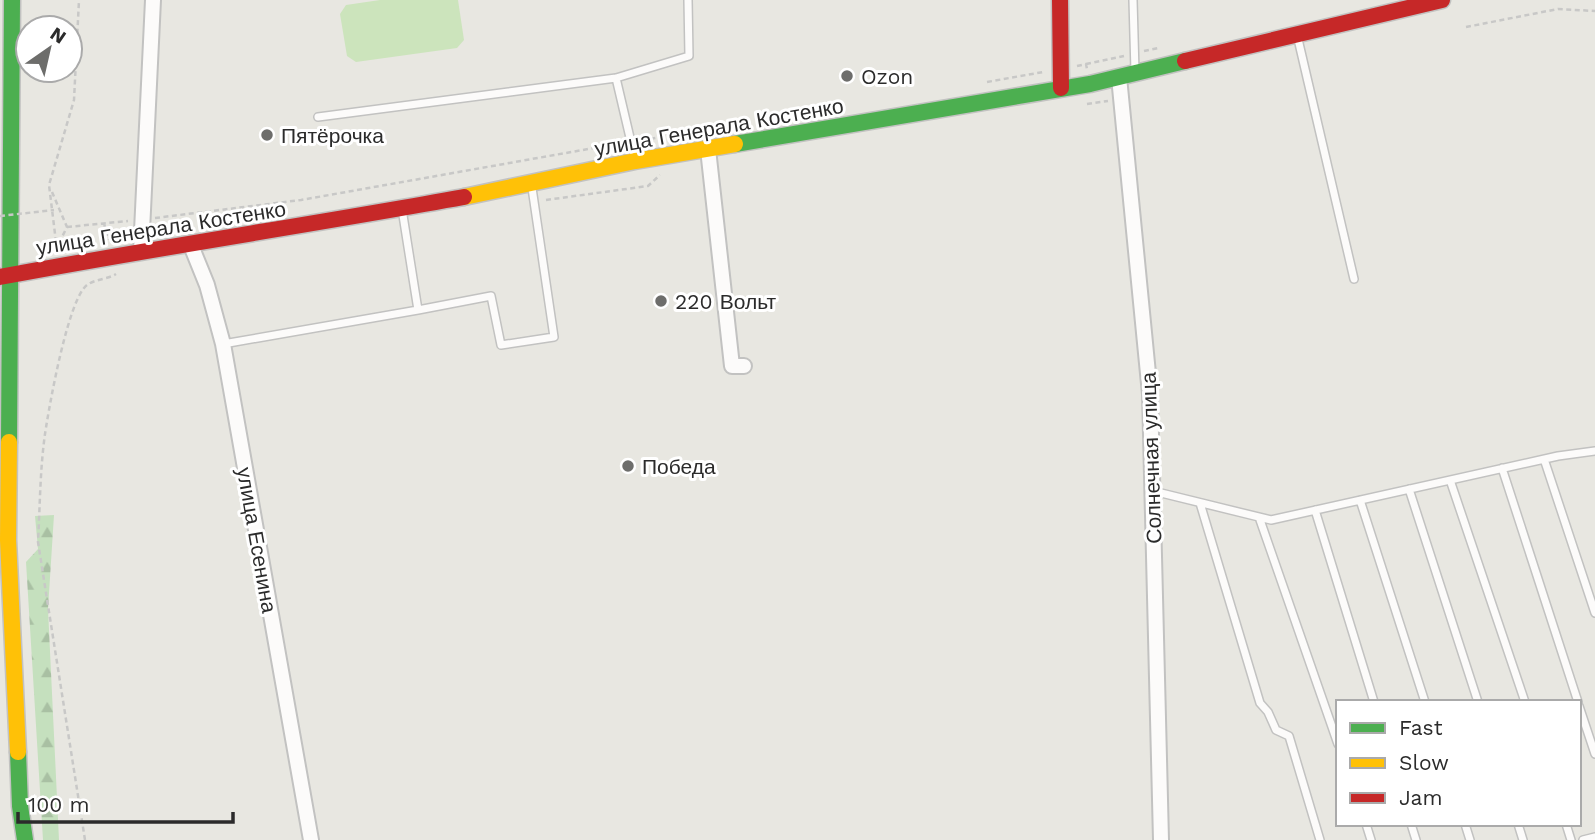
<svg xmlns="http://www.w3.org/2000/svg" width="1595" height="840" viewBox="0 0 1595 840" font-family="'Work Sans',sans-serif">
  <defs>
    <pattern id="forest-firs" width="22" height="20" patternUnits="userSpaceOnUse" patternTransform="scale(1.75)"><rect width="22" height="20" fill="#c5e0be"/><path d="M5 1l3.5 6h-7zM16 11l3.5 6h-7z" fill="#a9c0a3"/></pattern>
  </defs>
  <rect width="100%" height="100%" fill="#e8e7e1"/>
  <!-- forest -->
  <path fill="url(#forest-firs)" d="M54,515L48,609L59,840H43L26,562L38,549L35,516Z"/>
  <!-- pitch -->
  <path fill="#cce4bc" d="M380,0H458L464,40L457,48L356,62L347,56L340,14L346,5Z"/>
  <g fill="none" stroke-linecap="round" stroke-linejoin="round">
    <defs>
      <path id="lane" d="M1133,0L1135,72
        M1298,39L1354,279
        M616,78L635,159
        M318,117L616,78L689,56L688,0
        M418,310L491,296L501,345L554,337L532,188
        M223,344L418,310L402,209
        M1544,459L1595,613
        M1502,468L1578,702
        M1450,480L1525,702
        M1409,489L1478,702
        M1153,491L1271,520L1558,456L1595,451
        M1360,500L1425,702
        M1200,503L1260,703L1268,712L1276,730L1289,736L1320,840
        M1315,510L1374,702
        M1259,517L1338,744
        M1579,706L1595,754
        M1366,824L1371,840
        M1411,824L1416,840
        M1465,824L1470,840
        M1518,824L1523,840
        M1566,824L1571,840
        M1583,840L1595,837"/>
      <path id="street" d="M1119,77L1150,394L1161,840
        M708,149L732,366H744
        M190,243L207,285L223,344L311,840
        M141,252L153,0"/>
      <path id="fast" d="M735,144L1090,84L1185,61
        M9,442L12,0
        M18,752L20,806L25,840"/>
      <path id="slow" d="M464,197L635,161L735,144
        M9,442L8,540L18,752"/>
      <path id="jam" d="M1060,0L1061,88
        M1185,61L1442,0
        M0,277C154,248 310,225 464,197"/>
    </defs>
    <!-- lane casing -->
    <use href="#lane" stroke="#c2c2c1" stroke-width="10"/>
    <!-- street casing -->
    <use href="#street" stroke="#c2c2c1" stroke-width="18"/>
    <!-- fast casing -->
    <use href="#fast" stroke="#c2c2c1" stroke-width="19"/>
    <!-- slow casing -->
    <use href="#slow" stroke="#c2c2c1" stroke-width="19"/>
    <!-- jam casing -->
    <use href="#jam" stroke="#c2c2c1" stroke-width="19"/>
    <!-- path -->
    <path stroke="#c8c8c7" stroke-width="2.5" stroke-dasharray="5 3.5" stroke-linecap="butt" d="M1466,27L1558,9L1595,11
      M1144,51L1158,48
      M1086,64L1124,56
      M1077,66L1086,64L1087,69
      M987,82L1043,72
      M1087,104L1108,101
      M642,140L681,134
      M52,192L67,227L60,241L56,242
      M546,200L648,186L660,175
      M155,218L301,200L622,143
      M104,223L108,240
      M67,227L128,221
      M56,242L49,185L74,100L79,0
      M85,840L38,542C40,506 40,469 45,434C49,407 68,299 87,285C95,279 109,279 116,274"/>
    <!-- lane -->
    <use href="#lane" stroke="#fcfbfa" stroke-width="7"/>
    <!-- street -->
    <use href="#street" stroke="#fcfbfa" stroke-width="14"/>
    <!-- fast -->
    <use href="#fast" stroke="#4caf50" stroke-width="16"/>
    <!-- slow -->
    <use href="#slow" stroke="#ffc107" stroke-width="16"/>
    <!-- jam -->
    <use href="#jam" stroke="#c62828" stroke-width="16"/>
    <!-- path-bridge -->
    <path stroke="#c8c8c7" stroke-width="2.5" stroke-dasharray="5 3.5" stroke-linecap="butt" d="M0,216L54,210"/>
  </g>
  <!-- markers -->
  <g fill="#6d6d6b" stroke="#fff" stroke-width="2.5">
    <circle cx="847" cy="76" r="7"/>
    <circle cx="267" cy="135" r="7"/>
    <circle cx="661" cy="301" r="7"/>
    <circle cx="628" cy="466" r="7"/>
  </g>
  <g text-anchor="middle" dominant-baseline="central" stroke-width="6" stroke-linejoin="round" paint-order="stroke">
    <!-- poi labels -->
    <g font-size="21" fill="#2b2b2b" stroke="#fff" text-anchor="start">
      <text x="861" y="76">Ozon</text>
      <text x="281" y="135">Пятёрочка</text>
      <text x="675" y="301">220 Вольт</text>
      <text x="642" y="466">Победа</text>
    </g>
    <!-- street labels -->
    <g font-size="21" fill="#2b2b2b" stroke="#fff">
      <text transform="translate(719 127) rotate(-10)">улица Генерала Костенко</text>
      <text transform="translate(161 228) rotate(-9)">улица Генерала Костенко</text>
      <text transform="translate(1151 458) rotate(-92)">Солнечная улица</text>
      <text transform="translate(257 540) rotate(80)">улица Есенина</text>
    </g>
  </g>
  <!-- legend -->
  <rect x="1336" y="700" width="245" height="126" fill="#ffffff" stroke="#aaaaaa" stroke-width="2"/>
  <rect x="1350" y="723" width="35" height="10" fill="#4caf50" stroke="#aaaaaa" stroke-width="2"/>
  <text x="1399" y="735" font-size="21" fill="#2b2b2b">Fast</text>
  <rect x="1350" y="758" width="35" height="10" fill="#ffc107" stroke="#aaaaaa" stroke-width="2"/>
  <text x="1399" y="770" font-size="21" fill="#2b2b2b">Slow</text>
  <rect x="1350" y="793" width="35" height="10" fill="#c62828" stroke="#aaaaaa" stroke-width="2"/>
  <text x="1399" y="805" font-size="21" fill="#2b2b2b">Jam</text>
  <!-- north arrow -->
  <g transform="translate(49 49) rotate(34)"><circle r="33" fill="#ffffff" stroke="#aaaaaa" stroke-width="2"/>
  <path d="M0-5L12 26L0 18L-12 26Z" fill="#6d6d6b"/>
  <text y="-10" font-size="19" font-weight="bold" text-anchor="middle" fill="#2b2b2b">N</text>
  </g>
  <!-- scale -->
  <path d="M18 812v10h215v-10" fill="none" stroke="#2b2b2b" stroke-width="3.5"/>
  <text x="28" y="812" font-size="21" fill="#2b2b2b" stroke="#ffffff" stroke-width="5" paint-order="stroke">100 m</text>
</svg>
